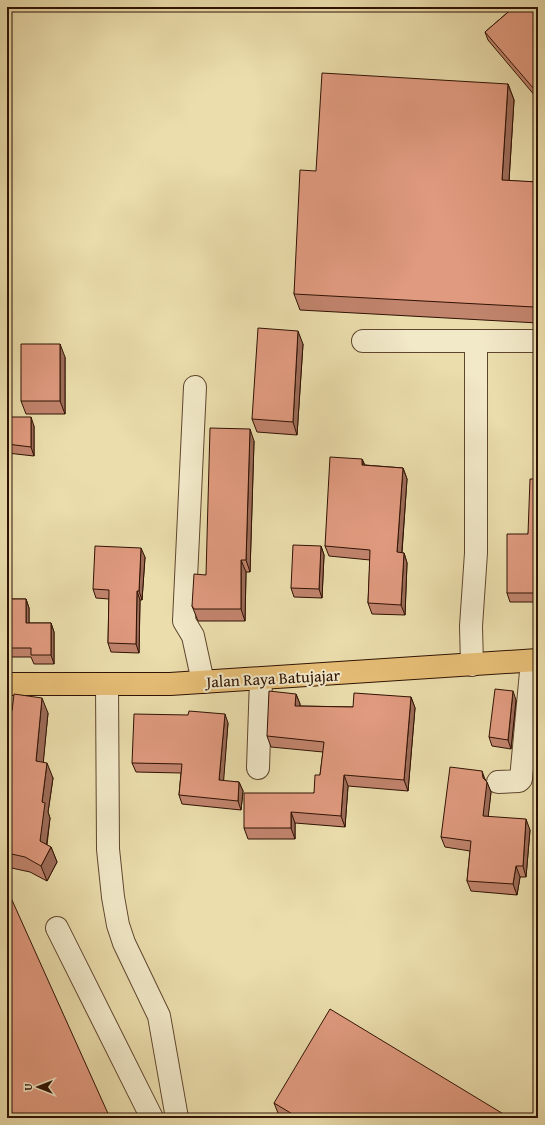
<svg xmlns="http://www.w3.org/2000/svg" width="545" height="1125" viewBox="0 0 545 1125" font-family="'Gentium Book Plus',serif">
  <rect width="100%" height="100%" fill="#ebddac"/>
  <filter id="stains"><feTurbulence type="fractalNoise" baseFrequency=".005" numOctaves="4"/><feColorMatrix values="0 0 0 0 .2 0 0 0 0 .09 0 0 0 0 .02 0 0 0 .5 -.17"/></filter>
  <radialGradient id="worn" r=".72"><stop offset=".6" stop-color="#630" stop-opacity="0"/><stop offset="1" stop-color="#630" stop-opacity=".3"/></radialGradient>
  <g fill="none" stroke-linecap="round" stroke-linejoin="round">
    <defs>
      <path id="minor" d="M363,341H538
        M195,387L184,621L193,636L203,682
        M472,665L471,626L476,553V341
        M107,684L108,849L113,897L118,925L124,943L159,1016L177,1118
        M258,768L261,679
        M498,782L519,781L521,779L532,661
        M57,928L152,1118"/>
      <path id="highway" d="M7,684H170L538,660"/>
    </defs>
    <!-- minor casing -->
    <use href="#minor" stroke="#5e452d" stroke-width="24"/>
    <!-- highway casing -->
    <use href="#highway" stroke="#2f1203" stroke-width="24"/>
    <!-- minor -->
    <use href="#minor" stroke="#f2e9c9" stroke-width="22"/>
    <!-- highway -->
    <use href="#highway" stroke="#e6be76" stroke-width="22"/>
  </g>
  <!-- wall -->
  <path fill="#c1846d" stroke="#2f1203" d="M514,7L536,97L488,40L485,32Z
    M508,84L514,100L509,181L538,182V323L300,310L294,294L316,171Z
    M303,344L297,435L257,432L252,419Z
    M65,357V414H26L21,401Z
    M7,417L34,426V456L7,453Z
    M254,441L250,572H246L245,621H198L192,606L206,575Z
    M362,459L365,465L403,468L407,479L402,553H404L407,563L405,615L372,614L368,603L370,560L329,556L325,546Z
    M538,479V602H510L507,593L528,534Z
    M321,546L324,555L322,598L294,597L291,588Z
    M145,557L142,600H140L139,653L111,652L108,643L109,599L96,598L93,589Z
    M7,599H26L29,608V623H51L54,632V664H34L31,657H7Z
    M296,694L300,704V706L353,707L411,697L415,708L408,791L348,786L345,827L295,823V839H248L244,828L314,793L320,775L323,752L271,747L267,736Z
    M516,700L511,749L492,746L489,737Z
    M7,710L48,713L43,762L53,778L48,812L50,818L47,845L51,847L57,862L47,881L30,872L7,867Z
    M228,723L223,781L239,782L243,791L241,810L182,804L179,795L181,773L136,772L132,763Z
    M485,779L491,792L488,816L530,830L526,877H520L517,895L471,891L467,881L470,851L445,847L441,837Z
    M274,1103L510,1118H280Z"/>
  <!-- shaded-wall -->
  <path fill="#9d6c59" stroke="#2f1203" d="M508,84L514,100L508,196L502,180Z
    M538,86V96L536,97L534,89Z
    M535,302L538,312V317L534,307Z
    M298,331L303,344L297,435L293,422Z
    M60,344L65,357V414L60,401Z
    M31,417L34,426V456L31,447Z
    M250,429L254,441L250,572L246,560Z
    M362,459L366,469L362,465Z
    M403,468L407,479L401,563L397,552Z
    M321,546L324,555L322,598L319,589Z
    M141,548L145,557L142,600L139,591Z
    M404,553L407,563L405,615L401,605Z
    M241,560L246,572L245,621L241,609Z
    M137,591L140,600L139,653L136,644Z
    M26,599L29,608V632L26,623Z
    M51,623L54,632V664L51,655Z
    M513,691L516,700L511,749L508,740Z
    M296,694L300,704L299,717L295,706Z
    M411,697L415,708L408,791L404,780Z
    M42,698L48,713L42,776L36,761Z
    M225,714L228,723L223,789L219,780Z
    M47,763L53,778L48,812L50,818L45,856L40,841L42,802Z
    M482,771L486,782H487L491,792L487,827L483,816V778Z
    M344,775L348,786L345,827L341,816Z
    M239,782L243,791L241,810L238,801Z
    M291,812L295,823V839L291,828Z
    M526,819L530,830L526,877L523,866Z
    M51,847L57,862L47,881L41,866Z
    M516,866L520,877L517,895L513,884Z"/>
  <!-- building -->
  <path fill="#e09a7f" stroke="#2f1203" d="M514,7H538V86L534,89L485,32Z
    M322,73L508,84L502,180L538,182V302H535L534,307L294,294L300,170L316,171Z
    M258,328L298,331L293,422L252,419Z
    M21,344H60V401H21Z
    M7,417H31V447L7,444Z
    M210,428L250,429L246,560H241V609H194L192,606L194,574L206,575Z
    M330,457L362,459V465L403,468L397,552L404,553L401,605L368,603L370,550L325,546Z
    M530,479H538V593H507V534H528Z
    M293,545L321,546L319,589L291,588Z
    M95,546L141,548L139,591H137L136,644L108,643L109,590L93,589Z
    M7,599H26V623H51V655H31V648H7Z
    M495,689L513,691L508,740L489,737Z
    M269,691L296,694L295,706L353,707L354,693L411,697L404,780L344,775L341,816L291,812V828H244V793H314L315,775H320L324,742L267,736Z
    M14,694L42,698L36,761L47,763L42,802L45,803L40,841L51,847L41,866L25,857L7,853V710L12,711Z
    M189,711L225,714L219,780L239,782L238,801L179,795L182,764L132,763L134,714L188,715Z
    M450,767L482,771L483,778L487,782L483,816L526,819L523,866H516L513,884L467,881L471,841L441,837Z
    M7,889L110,1118H7Z
    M330,1009L510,1118H299L274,1103Z"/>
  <g text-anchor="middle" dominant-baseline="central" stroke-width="4" stroke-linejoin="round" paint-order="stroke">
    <!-- street labels -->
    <g font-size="16" fill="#2f1203" stroke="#f2e9c9">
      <text transform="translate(273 678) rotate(-3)">Jalan Raya Batujajar</text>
    </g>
  </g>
  <!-- margin -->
  <rect width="545" height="1125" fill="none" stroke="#ebddac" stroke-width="24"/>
  <rect x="8" y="8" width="529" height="1109" fill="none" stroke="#2f1203" stroke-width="2"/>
  <rect x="12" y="12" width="521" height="1101" fill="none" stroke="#2f1203"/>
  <!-- north arrow -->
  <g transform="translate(38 1087) rotate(270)" stroke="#f2e9c9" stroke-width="3" paint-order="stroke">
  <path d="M0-3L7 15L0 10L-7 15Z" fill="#2f1203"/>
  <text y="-6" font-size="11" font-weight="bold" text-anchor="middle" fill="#2f1203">U</text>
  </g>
  <rect width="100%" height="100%" filter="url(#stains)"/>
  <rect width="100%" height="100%" fill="url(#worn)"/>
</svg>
